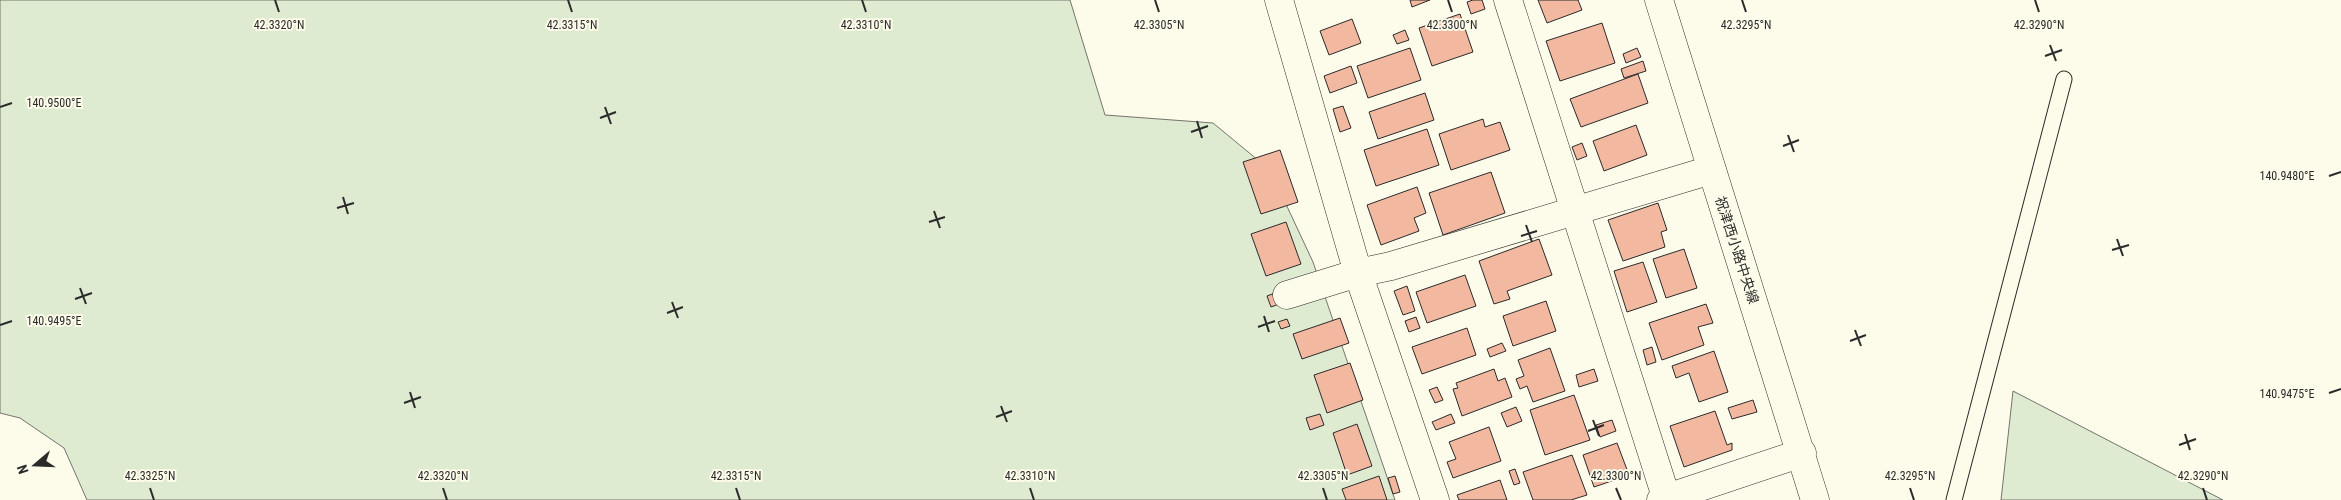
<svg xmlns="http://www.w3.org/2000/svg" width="2341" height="500" viewBox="0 0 2341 500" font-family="'Roboto Condensed','Noto Sans JP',sans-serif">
  <rect width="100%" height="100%" fill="#fdfbea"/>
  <!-- green -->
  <path fill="#deebd1" stroke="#74746e" d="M0,0H1070L1105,115L1213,123L1270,170L1313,262L1395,500H87L64,448L20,418L0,413Z
    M2013,391L2223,500H2001Z"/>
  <!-- building -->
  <path fill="#f2b8a0" stroke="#2b2b2b" d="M1410,0H1430L1412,7Z
    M1473,0H1482L1485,9L1471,14L1467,2Z
    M1538,0H1578L1582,10L1547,23Z
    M1460,14L1473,52L1432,66L1419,28Z
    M1352,19L1361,43L1329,55L1320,31Z
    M1602,23L1615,63L1560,81L1546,41Z
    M1405,30L1409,40L1397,44L1393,35Z
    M1410,48L1421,80L1368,98L1357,66Z
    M1637,48L1641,57L1626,63L1623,54Z
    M1643,61L1646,71L1624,78L1621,69Z
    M1351,66L1357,83L1330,93L1324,76Z
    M1638,74L1648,103L1581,127L1570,99Z
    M1425,93L1434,120L1378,139L1369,112Z
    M1343,106L1351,128L1340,132L1333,109Z
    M1483,119L1485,127L1500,122L1510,150L1451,170L1439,134Z
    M1636,125L1647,155L1604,171L1593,141Z
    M1427,129L1439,165L1376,186L1364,150Z
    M1582,143L1587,156L1577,160L1572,147Z
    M1280,150L1298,202L1261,214L1243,162Z
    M1491,172L1505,213L1443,235L1429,193Z
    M1417,187L1426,213L1414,218L1419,231L1381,245L1367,205Z
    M1658,203L1667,230L1661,232L1665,247L1623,261L1608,220Z
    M1286,222L1301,264L1266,276L1251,234Z
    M1539,239L1552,275L1507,291L1510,299L1494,304L1479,261Z
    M1684,249L1697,288L1666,298L1653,259Z
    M1643,262L1657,302L1627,312L1614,271Z
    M1465,275L1476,306L1427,323L1416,292Z
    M1407,286L1415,311L1403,315L1394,291Z
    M1283,290L1287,301L1271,307L1267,296Z
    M1546,301L1556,331L1513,346L1503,316Z
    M1706,304L1713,323L1698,327L1704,345L1662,360L1649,323Z
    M1416,317L1420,328L1409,332L1405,321Z
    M1340,318L1349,343L1302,359L1293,334Z
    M1287,319L1290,326L1281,329L1278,322Z
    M1467,328L1476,355L1422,374L1412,347Z
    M1502,343L1506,351L1490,357L1487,349Z
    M1652,347L1656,362L1647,365L1643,350Z
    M1550,348L1565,391L1533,402L1527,386L1520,389L1516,379L1524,376L1518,360Z
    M1714,351L1728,392L1699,402L1689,373L1676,378L1672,366Z
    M1350,363L1363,400L1327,413L1314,375Z
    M1494,369L1498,381L1505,378L1512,397L1462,416L1453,389L1458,388L1456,383Z
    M1594,369L1598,381L1579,387L1576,375Z
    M1437,387L1443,400L1435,403L1429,390Z
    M1574,395L1590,440L1545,455L1530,410Z
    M1753,400L1757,412L1732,419L1728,408Z
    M1516,407L1522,421L1507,427L1501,413Z
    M1715,411L1727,445L1732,443V450L1684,467L1670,426Z
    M1320,414L1324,425L1310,430L1306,418Z
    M1451,414L1455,423L1436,430L1432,422Z
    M1612,420L1616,431L1600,437L1596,425Z
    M1357,424L1372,466L1347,475L1333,433Z
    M1489,427L1501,461L1453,478L1447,462L1456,459L1449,442Z
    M1617,443L1629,475L1594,487L1583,455Z
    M1572,455L1587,495L1571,500H1533L1523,472Z
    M1515,469L1520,483L1514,485L1509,471Z
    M1379,476L1387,500H1346L1342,489Z
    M1395,476L1400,492L1393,494L1388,478Z
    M1500,480L1507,500H1459L1457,495Z"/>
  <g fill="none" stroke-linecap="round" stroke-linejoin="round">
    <defs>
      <path id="lane" d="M1954,500L2064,79"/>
      <path id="street" d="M1279,0L1358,273L1435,500
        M1508,0L1667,500
        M1287,295L1358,273L1391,266L1711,170
        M1661,500L1802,453"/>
      <path id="secondary" d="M1659,0L1815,500"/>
    </defs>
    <!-- lane casing -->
    <use href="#lane" stroke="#2b2b2b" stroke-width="17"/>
    <!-- street casing -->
    <use href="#street" stroke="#2b2b2b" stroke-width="29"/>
    <!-- secondary casing -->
    <use href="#secondary" stroke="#2b2b2b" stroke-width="29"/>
    <!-- lane -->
    <use href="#lane" stroke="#fdfbea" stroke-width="15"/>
    <!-- street -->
    <use href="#street" stroke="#fdfbea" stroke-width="28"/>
    <!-- secondary -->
    <use href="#secondary" stroke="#fdfbea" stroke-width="28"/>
  </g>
  <!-- ticks -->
  <path fill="none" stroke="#2b2b2b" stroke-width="2" d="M275,0L279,12M568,0L572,12M862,0L866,12M1155,0L1159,12M1448,0L1452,12M1742,0L1746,12M2035,0L2039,12M2050,45L2056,61M2045,56L2062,50M0,107L12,103M605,107L611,124M600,118L616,112M1197,121L1202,138M1191,132L1208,126M1788,135L1794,152M1783,146L1799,140M2329,176L2341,172M343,197L348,214M337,208L354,203M934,211L940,228M929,222L945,217M1526,225L1532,242M1521,236L1537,231M2117,239L2123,256M2112,250L2129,245M80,288L86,304M75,299L92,293M672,302L678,318M667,313L683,307M1264,316L1269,332M0,325L12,321M1258,327L1275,321M1855,330L1861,346M1850,341L1866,335M410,392L415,408M2329,393L2341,389M404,403L421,397M1001,406L1007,422M996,417L1012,411M1593,420L1599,436M1588,431L1604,425M2185,434L2190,450M2179,445L2196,439M150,488L154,500M443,488L447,500M736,488L740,500M1030,488L1034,500M1323,488L1327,500M1616,488L1621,500M1910,488L1914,500M2203,488L2207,500"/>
  <g text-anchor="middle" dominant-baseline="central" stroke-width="4" stroke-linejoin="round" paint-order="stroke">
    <!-- street labels -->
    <g font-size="14" fill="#2b2b2b" stroke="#fdfbea">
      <text transform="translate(1737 250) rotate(72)">祝津西小路中央線</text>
    </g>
  </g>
  <g font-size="12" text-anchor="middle" fill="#2b2b2b" stroke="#fdfbea" stroke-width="4" stroke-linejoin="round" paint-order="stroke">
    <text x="866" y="29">42.3310°N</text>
    <text x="1159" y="29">42.3305°N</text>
    <text x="1746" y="29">42.3295°N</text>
    <text x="279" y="29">42.3320°N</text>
    <text x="572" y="29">42.3315°N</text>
    <text x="1452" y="29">42.3300°N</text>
    <text x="2039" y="29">42.3290°N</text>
    <text x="54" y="107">140.9500°E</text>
    <text x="2287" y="180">140.9480°E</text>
    <text x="54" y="325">140.9495°E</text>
    <text x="2287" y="398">140.9475°E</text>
    <text x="150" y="480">42.3325°N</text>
    <text x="443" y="480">42.3320°N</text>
    <text x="736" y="480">42.3315°N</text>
    <text x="1030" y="480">42.3310°N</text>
    <text x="1323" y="480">42.3305°N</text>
    <text x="1616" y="480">42.3300°N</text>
    <text x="1910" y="480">42.3295°N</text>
    <text x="2203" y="480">42.3290°N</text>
  </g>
  <!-- north arrow -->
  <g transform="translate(35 465) rotate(251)" stroke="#fdfbea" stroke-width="4" paint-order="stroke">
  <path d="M0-4L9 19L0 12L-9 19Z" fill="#2b2b2b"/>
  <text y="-8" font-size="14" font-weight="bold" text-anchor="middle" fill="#2b2b2b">N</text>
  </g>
</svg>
